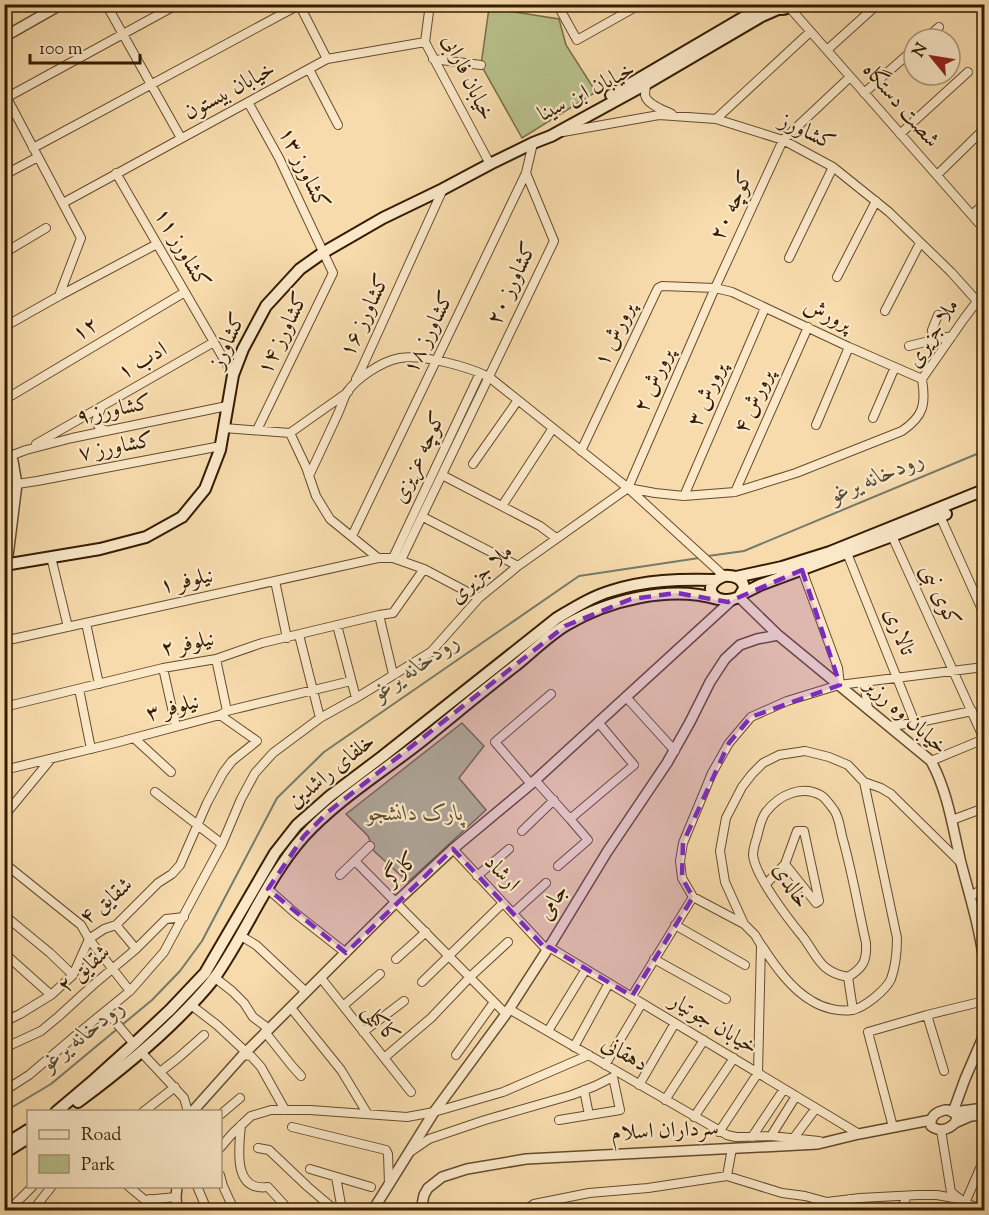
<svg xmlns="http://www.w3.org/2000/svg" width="989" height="1215" viewBox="0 0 989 1215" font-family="'Sorts Mill Goudy',Amiri,serif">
  <rect width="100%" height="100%" fill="#f7dbac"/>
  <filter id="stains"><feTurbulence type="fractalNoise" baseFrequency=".00333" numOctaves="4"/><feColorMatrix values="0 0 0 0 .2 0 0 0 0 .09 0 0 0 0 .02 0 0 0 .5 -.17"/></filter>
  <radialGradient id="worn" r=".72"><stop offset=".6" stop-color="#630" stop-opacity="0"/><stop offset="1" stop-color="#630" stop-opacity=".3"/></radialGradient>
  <!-- green -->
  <path fill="#b9c18c" stroke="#776e46" stroke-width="1.5" d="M489,8L559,19L566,45L596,92L522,138L481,65Z
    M462,723L484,746L459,778L486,810L408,882L374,851L368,836L346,814Z"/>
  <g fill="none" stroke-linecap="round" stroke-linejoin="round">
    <!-- stream -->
    <path stroke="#747b6a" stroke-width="2" d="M708,556L744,551L984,451
      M4,1112L51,1084L152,1000L180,971L202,941L277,798L324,752L579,576L699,558"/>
    <defs>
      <path id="minor" d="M106,4L181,138
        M299,4L327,59
        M430,4L425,42L490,164
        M557,4L577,40L641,4
        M789,7L984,229
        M925,39L939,27
        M827,50L878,4
        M433,59L481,65
        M309,69L338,125
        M646,84C646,88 645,91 645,95C647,105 664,110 672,114
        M864,93L914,49
        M7,98L81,238L59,296
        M4,99L178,4
        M248,102L279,158L333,273L257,430
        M716,119L810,32
        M563,132L659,115L716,119L783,140L833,167L889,212L951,272L977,301L984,314
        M900,134L968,72
        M33,148L299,5L302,4
        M116,173L233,375
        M4,175L38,157
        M937,175L984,129
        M63,203L327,59L425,42
        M972,215L984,204
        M4,253L46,228
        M789,258L833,167
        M837,277L876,201
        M885,311L920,243
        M4,327L59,296L157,244
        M933,340L932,330L938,315
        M909,346L933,340L952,336
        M356,379L360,372L443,189
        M4,400L185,292
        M101,408L96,421L99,427L106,431
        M873,418L895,367
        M816,425L849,347
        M224,428L290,433L306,467L316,496L330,519L378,558H393L424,569L479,598
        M290,433L348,392
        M36,444L214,342
        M581,451L656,292L658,288L662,286L715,288L732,292L849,347L922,379
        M10,456L26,450L72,438L227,406
        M473,464L518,400
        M442,475L540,526L556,538
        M309,476C318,457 327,437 336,418C340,410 343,400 347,392C357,378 382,361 400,358C423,354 469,367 489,377L628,488L724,576
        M17,484L37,481L221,446
        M628,488L715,288L783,140L850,77
        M735,492L808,327
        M684,496L765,308
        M502,506L553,428
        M940,516L984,614
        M423,517L518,566
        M352,536L526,173L533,143
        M892,536L984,739
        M847,553L915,723
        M51,557L68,627
        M393,558L480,373
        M401,560L554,241L526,173
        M802,570L838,668L840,685
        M275,581L287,638
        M86,623L99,684
        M337,625L356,698
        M299,635L320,718
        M4,641L378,558
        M216,659L227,711
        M163,668L176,726
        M393,674L379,615L393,613L424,569
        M864,682L868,709
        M79,689L91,749
        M626,697L675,751
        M4,707L163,668L216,659L262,643L379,615
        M889,726L915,723L972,711
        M134,738L171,772
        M931,761L984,739
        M4,770L115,743L220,715L227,711L351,681
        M535,780L570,819
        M864,782L881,788L891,794L961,863
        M531,784L495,742L551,694
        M155,792L222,844
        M4,816L51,759
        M952,820L984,808
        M522,831L554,800
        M797,831H804L819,901L816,903L785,864Z
        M453,849L547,950
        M355,861L506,1014
        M4,863L81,925L89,939L130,991
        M558,866L588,840L570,819L634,765L598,722
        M340,875L370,846
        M477,876L509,849
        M766,884L785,864
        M268,889L295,913L346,953
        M971,896L984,888
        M513,913L546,883
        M4,915L50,953L73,975
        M744,924L725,882L720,851L726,818L742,787L752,774L763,763L779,755L805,751L829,757L848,765L864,782L897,938C897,952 896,965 891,979C886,990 864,1008 852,1010C839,1012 823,1008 812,1001C791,989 775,966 762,946
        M116,925L136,949
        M675,925L745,965
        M241,936L256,945L306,992
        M549,947L859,1134
        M4,953L51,995
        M396,959L426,932
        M654,959L726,999
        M214,977L232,991L244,1003L253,1017L269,1029
        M848,977C820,972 818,957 803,937C789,920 755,876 753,855C753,849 755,843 757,837C759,829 761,818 766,812C779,795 802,784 822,796C826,799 831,806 834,810C839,817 840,828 842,836C852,871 858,907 866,943C867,961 863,968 848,977L853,1010
        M321,978L411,1092
        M422,982L503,903
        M632,996L693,897
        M191,1005L217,1025L246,1052
        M343,1006L380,974
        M291,1008L341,1070L367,1113
        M509,1009L727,1135L736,1137L771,1136L819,1141
        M106,1011L134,1044
        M927,1015L944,1071
        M4,1022L20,1014L51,995L73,975L89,939L104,929L116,925L158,883L172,874L180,865L207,803L223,773L232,761L257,741L220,715
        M548,1031L586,969
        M265,1032L292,1066L301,1076
        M363,1032L404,1001
        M574,1047L609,983
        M4,1048L41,1031L58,1017L93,985L136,949L166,919L184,917
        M141,1052L184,1098L188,1112
        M243,1055L251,1056L261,1067L285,1110
        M456,1055L494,1002
        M384,1058L431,1018L470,977L508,942
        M605,1065L642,1003
        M160,1072L178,1058L204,1035
        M639,1085L675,1023
        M584,1090L589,1115
        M4,1091L29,1075L75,1036L130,991L164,952L222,844L241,799L255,773L273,753L320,718L356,698L431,652L479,598L518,566L628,488L655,493L684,496L735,492L796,473L902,431C924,416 926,404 922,379L963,320L984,292
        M665,1100L704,1040
        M143,1112L175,1087
        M220,1115L240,1098
        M694,1117L734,1058
        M241,1125C239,1147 232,1192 268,1187L289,1210
        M292,1127L386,1150L388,1154L389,1184
        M893,1127L868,1032L927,1015L984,1001
        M941,1130L951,1192L965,1203L984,1210
        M719,1132L758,1073L761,945L755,935L744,924L693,897L682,878L680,861L683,843L712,773L729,743L751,717L787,701L839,685L984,667
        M771,1136L796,1096
        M752,1137L784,1089
        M793,1139L816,1108
        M220,1148L232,1134L251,1116L271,1110H310L407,1117L434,1112L503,1092L589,1055
        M258,1148L269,1150L308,1187L335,1210
        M732,1148L727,1176L782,1193L805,1196L827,1202L860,1198L917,1195H937L959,1199
        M410,1152L429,1139L485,1120L572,1095L595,1086L613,1077L620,1110L559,1120
        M310,1169L371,1187
        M220,1175L223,1186L234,1210
        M336,1177L342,1210
        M128,1186L145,1200L176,1197
        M197,1186L207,1210
        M150,1199L151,1210
        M37,1206L48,1210
        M9,1210L33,1186
        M33,1210L52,1186
        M525,1210L534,1204L589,1193L648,1188L727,1176
        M844,1210L850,1199
        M901,1210L907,1196
        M962,1210L984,1159"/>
      <path id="tertiary" d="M4,37L62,4
        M4,446L13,461L17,484L7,564
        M739,597L778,635L931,761C948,792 953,829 961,863C970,897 980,929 984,963
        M945,1110H948L956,1114L957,1117L955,1123C948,1130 939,1132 931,1126C930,1116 936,1112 945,1110Z
        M192,1112L243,1055L396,902L453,849L531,784L733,599
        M953,1112L965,1079L984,1035
        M954,1112L984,1108
        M955,1123L971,1116L984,1115
        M177,1186L176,1197L177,1210
        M373,1210L434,1112L506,1014L551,944L607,852L667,763L690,722L710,682L725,659L740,645L757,639L778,635
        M421,1210L424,1195L428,1188L442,1177L467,1169L526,1159L818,1144L859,1134L931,1120"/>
      <path id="secondary" d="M772,5C779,11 786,10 792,4
        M611,95L756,10L763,4
        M4,565L100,549L146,537L182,517L205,489L220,450L233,375L243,349L266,306L300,269L324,252L383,218L443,189L490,164L533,143L551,136L646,84L762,16L778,9
        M724,576C733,575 744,578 744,589L739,597C715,608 698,586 724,576Z
        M736,577L782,567L830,552L984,490
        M742,594L760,585L892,536L946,514
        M78,1102C113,1076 147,1049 178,1018C191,1005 204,992 215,977C246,933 268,876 304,836C339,798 384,771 424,739C455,714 485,689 516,665C532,652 548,636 566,625C608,600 669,585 718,599
        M56,1112L95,1079L136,1042L170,1010L205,973L275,853L297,825L330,796L383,756L557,618C574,608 591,597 611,591C645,580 680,579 716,580
        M4,1145L28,1130
        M4,1153L28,1138"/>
    </defs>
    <!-- minor casing -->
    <use href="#minor" stroke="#664c2c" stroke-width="10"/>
    <!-- tertiary casing -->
    <use href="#tertiary" stroke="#664c2c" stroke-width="12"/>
    <!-- secondary casing -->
    <use href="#secondary" stroke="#351c01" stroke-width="14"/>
    <!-- minor -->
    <use href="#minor" stroke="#fae8c9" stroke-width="8"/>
    <!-- tertiary -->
    <use href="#tertiary" stroke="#fae8c9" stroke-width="9"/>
    <!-- secondary -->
    <use href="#secondary" stroke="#fae8c9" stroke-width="10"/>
  </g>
  <!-- marked area -->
  <path fill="#7b2cbf" fill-opacity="0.2" stroke="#7b2cbf" stroke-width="4.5" stroke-dasharray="12 8" stroke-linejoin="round" d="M802,570L840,685L751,717L729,743L683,843L682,878L693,897L632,996L549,947L547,950L453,849L346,953L268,889L304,836L328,812L565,626L631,599L677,593L728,602Z"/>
  <g text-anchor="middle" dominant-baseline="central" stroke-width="4.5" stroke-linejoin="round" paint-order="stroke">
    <!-- street labels -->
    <g font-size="22" fill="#351c01" stroke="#fae8c9">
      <text transform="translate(467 78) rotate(64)">خیابان فارابی</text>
      <text transform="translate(230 92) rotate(-28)">خیابان بیستون</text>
      <text transform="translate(587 93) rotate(-27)">خیابان ابن سینا</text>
      <text transform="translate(900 106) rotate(49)">شصت دستگاه</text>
      <text transform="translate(807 133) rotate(26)">کشاورز</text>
      <text transform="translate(303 169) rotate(64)">کشاورز ۱۳</text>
      <text transform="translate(733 206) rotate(-65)">کوچه ۲۰</text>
      <text transform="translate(181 249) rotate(60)">کشاورز ۱۱</text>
      <text transform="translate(513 284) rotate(-65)">کشاورز ۲۰</text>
      <text transform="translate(366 316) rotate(-65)">کشاورز ۱۶</text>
      <text transform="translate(827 316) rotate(25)">پرورش</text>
      <text transform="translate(86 330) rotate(-31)">۱۲</text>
      <text transform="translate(430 333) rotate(-64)">کشاورز ۱۸</text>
      <text transform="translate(284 334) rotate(-64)">کشاورز ۱۴</text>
      <text transform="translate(934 334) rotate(-57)">ملا جزیری</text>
      <text transform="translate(616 335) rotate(-65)">پرورش ۱</text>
      <text transform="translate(229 341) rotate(-66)">کشاورز</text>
      <text transform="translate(143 362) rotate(-30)">ادب ۱</text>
      <text transform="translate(655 381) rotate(-66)">پرورش ۲</text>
      <text transform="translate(708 395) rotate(-67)">پرورش ۳</text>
      <text transform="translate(755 402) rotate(-66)">پرورش ۴</text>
      <text transform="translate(114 411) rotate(-12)">کشاورز ۹</text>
      <text transform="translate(116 448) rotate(-11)">کشاورز ۷</text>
      <text transform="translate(420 458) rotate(-65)">کوچه عزیزی</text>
      <text transform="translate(482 575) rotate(-42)">ملا جزیری</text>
      <text transform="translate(187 582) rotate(-13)">نیلوفر ۱</text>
      <text transform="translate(939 596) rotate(65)">کوی نبی</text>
      <text transform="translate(898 632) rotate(68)">تالاری</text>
      <text transform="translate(188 645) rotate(-12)">نیلوفر ۲</text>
      <text transform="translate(173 709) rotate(-15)">نیلوفر ۳</text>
      <text transform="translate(905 717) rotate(42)">خیابان وه رزیر</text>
      <text transform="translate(332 772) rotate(-39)">خلفای راشدین</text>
      <text transform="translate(402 870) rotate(-43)">کارگر</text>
      <text transform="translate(501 874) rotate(47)">ارشاد</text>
      <text transform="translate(790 886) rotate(58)">خالدی</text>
      <text transform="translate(107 902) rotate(-39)">شقایق ۴</text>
      <text transform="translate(554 903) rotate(-59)">جامی</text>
      <text transform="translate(85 970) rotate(-41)">شقایق ۲</text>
      <text transform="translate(380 1024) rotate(52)">کاکیلی</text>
      <text transform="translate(713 1025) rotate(31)">خیابان جوتیار</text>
      <text transform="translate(624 1055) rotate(30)">دهقانی</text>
      <text transform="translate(665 1132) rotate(-3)">سرداران اسلام</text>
    </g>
    <!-- park labels -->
    <g font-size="22" font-style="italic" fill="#5d4e2b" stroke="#fae8c9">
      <text x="415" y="815">پارک دانشجو</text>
    </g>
    <!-- water labels -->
    <g font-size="24" font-style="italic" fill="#544b36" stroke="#fae8c9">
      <text transform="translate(877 478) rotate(-23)">رودخانه یرغو</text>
      <text transform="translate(416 668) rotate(-35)">رودخانه یرغو</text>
      <text transform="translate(83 1036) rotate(-39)">رودخانه یرغو</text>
    </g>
  </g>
  <!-- margin -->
  <rect width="989" height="1215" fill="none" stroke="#f7dbac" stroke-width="24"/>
  <rect x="6" y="6" width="977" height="1203" fill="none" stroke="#351c01" stroke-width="3"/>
  <rect x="12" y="12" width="965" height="1191" fill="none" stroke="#351c01" stroke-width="1.5"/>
  <!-- legend -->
  <rect x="27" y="1110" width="195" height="78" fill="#fae8c9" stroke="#ab9679" stroke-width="1.5"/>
  <rect x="39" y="1130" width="30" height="9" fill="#fae8c9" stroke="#ab9679" stroke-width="1.5"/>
  <text x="81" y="1140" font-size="18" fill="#351c01">Road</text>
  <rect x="39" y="1155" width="30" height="18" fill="#b9c18c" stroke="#ab9679" stroke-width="1.5"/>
  <text x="81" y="1170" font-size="18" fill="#351c01">Park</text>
  <!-- north arrow -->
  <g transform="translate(932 57) rotate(300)"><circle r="28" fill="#fae8c9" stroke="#ab9679" stroke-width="1.5"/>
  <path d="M0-4.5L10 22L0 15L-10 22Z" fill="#8f2418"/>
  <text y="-9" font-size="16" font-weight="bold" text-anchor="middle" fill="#351c01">N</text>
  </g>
  <!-- scale -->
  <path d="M30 54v9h110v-9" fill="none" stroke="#351c01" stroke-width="3"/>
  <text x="39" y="54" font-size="18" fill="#351c01" stroke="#fae8c9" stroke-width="4.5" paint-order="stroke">100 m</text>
  <rect width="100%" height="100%" filter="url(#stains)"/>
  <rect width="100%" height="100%" fill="url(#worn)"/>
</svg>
